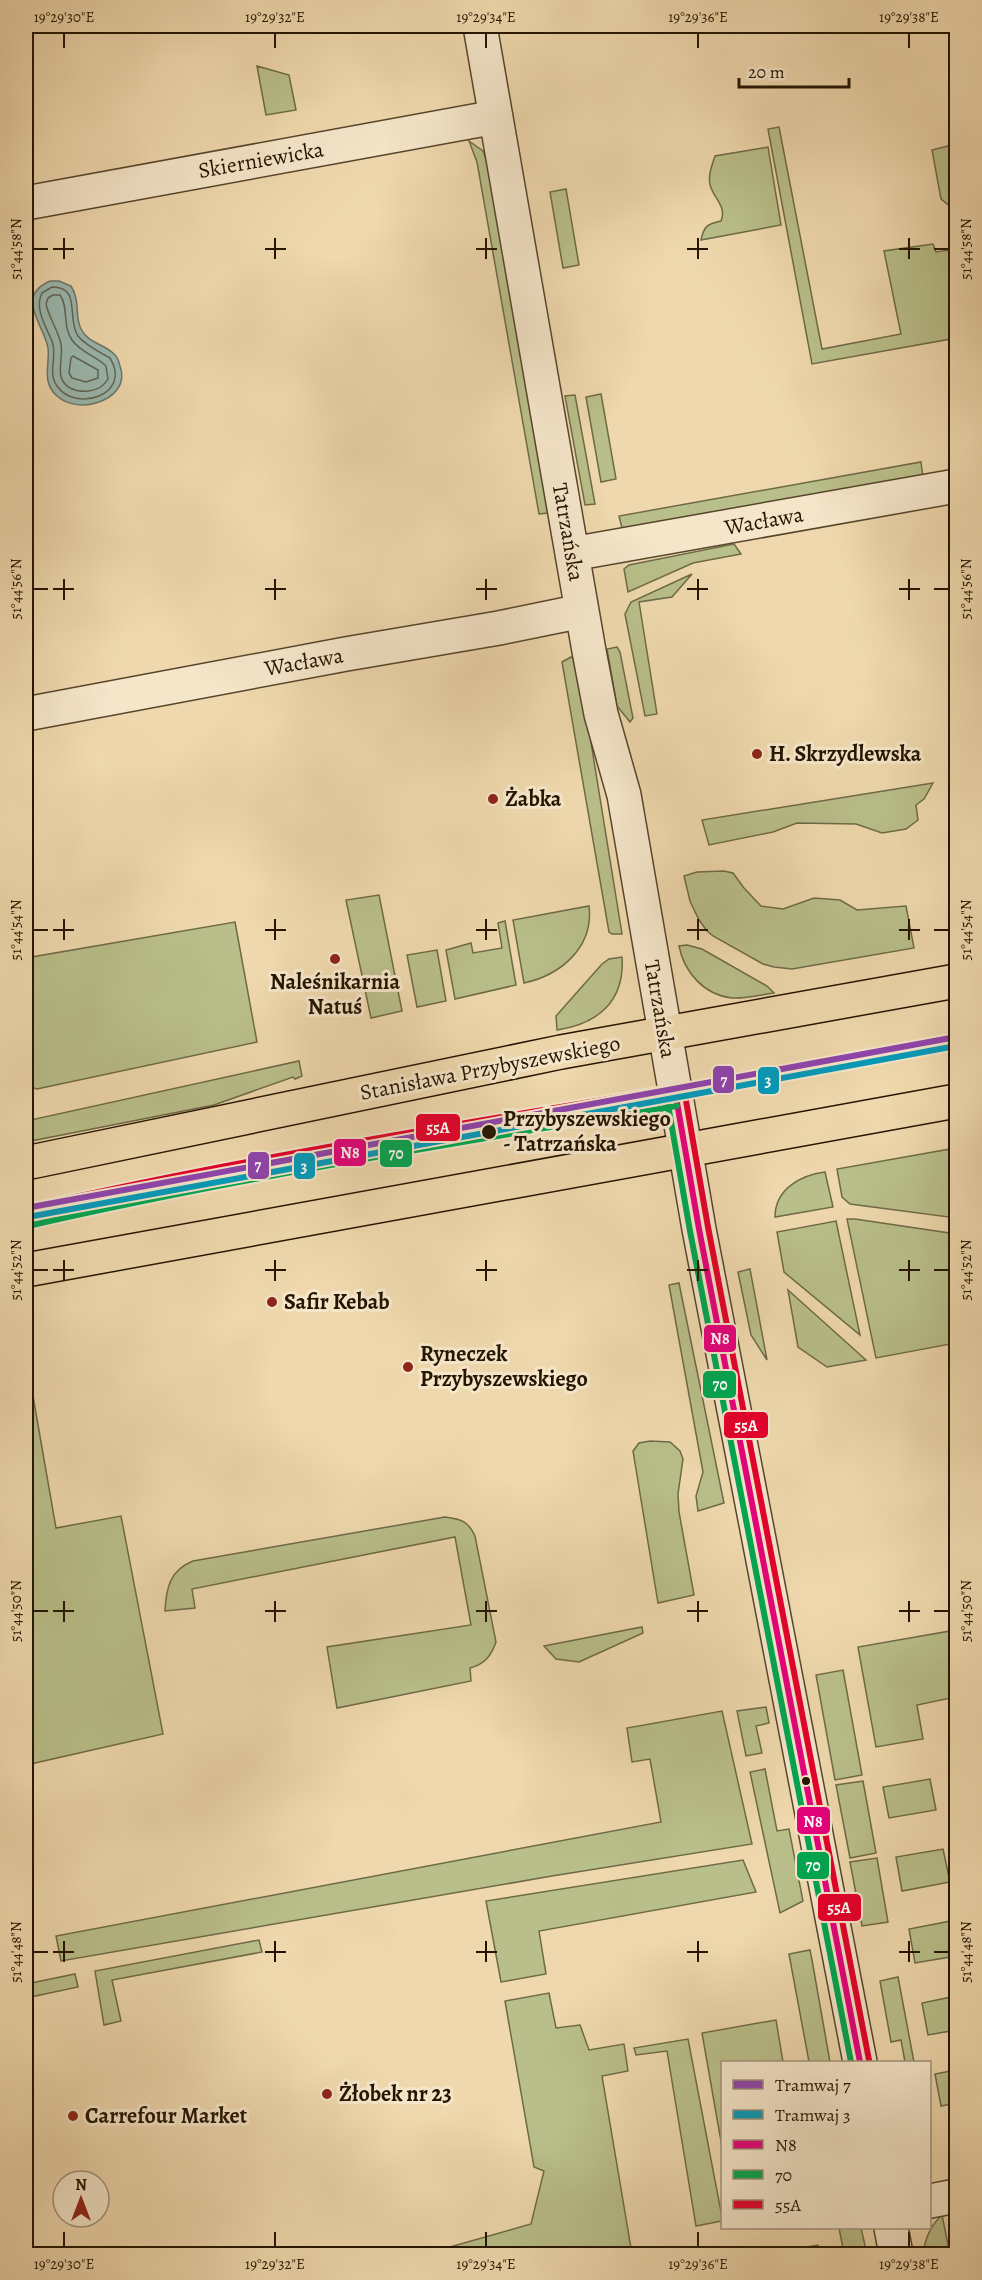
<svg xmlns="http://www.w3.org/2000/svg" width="982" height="2280" viewBox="0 0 982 2280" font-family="Alegreya,serif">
  <rect width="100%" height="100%" fill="#efd8ad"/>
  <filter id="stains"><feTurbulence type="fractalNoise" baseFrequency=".00333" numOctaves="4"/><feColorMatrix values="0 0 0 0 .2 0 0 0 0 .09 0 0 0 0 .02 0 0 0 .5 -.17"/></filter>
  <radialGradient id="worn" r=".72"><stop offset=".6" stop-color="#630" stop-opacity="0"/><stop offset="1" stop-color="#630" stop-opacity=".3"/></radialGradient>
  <!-- green -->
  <path fill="#b9bf8a" stroke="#6e6a46" stroke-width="1.5" d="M257,66L289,75L296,110L266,115Z
    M779,127L822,349L901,334L884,251L933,244L936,252L956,249V338L812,364L768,129Z
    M469,141L483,151L487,161L548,513L539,514L477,162Z
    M956,144V211L941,199L932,150Z
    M768,147L781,225L701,240C704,226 707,224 721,221C727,206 714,199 710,185C708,175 712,165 715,156Z
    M566,189L579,265L563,268L550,192Z
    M601,394L616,479L601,482L586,397Z
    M575,395L595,504L585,505L565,396Z
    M921,462L923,478L623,532L619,516Z
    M734,544L741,554L693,563L628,592L624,569L629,565Z
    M692,574L672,597L639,602L657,714L645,716L625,614L631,602Z
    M617,647L620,652L633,718L630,722L617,706L607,649Z
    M571,657L578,662L622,934H612L609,932L562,662Z
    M933,783L924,799L916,805L918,820L906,829L882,833L856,824L797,823L773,832L709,845L702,820Z
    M724,871L733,873L744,888L761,906L783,909L814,898L840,900L857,910L906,906L914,948L792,969L774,967L763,964L713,936L707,931L699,920L690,901L684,876L697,872Z
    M379,895L402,1011L371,1018L346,900Z
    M589,906C594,947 561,975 524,983L513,920Z
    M505,921L516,985L455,999L446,950L471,943L473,953L502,948L498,923Z
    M235,922L257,1042L37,1089L26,1086V958Z
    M687,945L702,949L767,986L774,993C760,995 746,999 732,998C704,995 684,972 679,946Z
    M437,950L446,1001L417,1007L407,955Z
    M622,957C625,1001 598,1024 557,1030L556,1016L602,964L609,959Z
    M299,1061L302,1076L295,1079L293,1077L214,1105L26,1142V1121Z
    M956,1148V1218L850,1204L842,1197L837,1169Z
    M825,1172L833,1207L775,1217C775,1189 801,1175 825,1172Z
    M847,1219H855L956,1234V1343L876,1358Z
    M836,1221L860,1335L784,1272L777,1232Z
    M750,1269L767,1360L751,1335L738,1272Z
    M679,1283L724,1503L698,1511L696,1496L703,1472L669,1285Z
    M788,1290L866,1360L827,1367L798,1347Z
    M26,1356L56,1528L121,1516L163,1734L26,1765Z
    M650,1441L670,1442L680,1451L683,1459L678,1494L679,1512L694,1595L658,1603L633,1451L639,1443Z
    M445,1517C461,1519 468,1521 475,1536L496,1642C491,1656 485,1664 470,1668L471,1681L337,1708L327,1647L471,1625L455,1537L192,1589L195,1608L165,1611C166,1588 170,1570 193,1561Z
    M642,1627L643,1633L579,1662L556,1659L544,1646Z
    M956,1630V1697L917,1705L923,1739L876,1747L858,1647Z
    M843,1670L862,1775L835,1780L816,1675Z
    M766,1707L769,1723L756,1726L762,1753L746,1756L737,1711Z
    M722,1711L752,1844L552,1876L61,1961L56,1936L661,1822L650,1759L632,1762L627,1728Z
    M765,1769L777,1831L789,1829L803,1901L780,1913L750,1772Z
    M930,1779L936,1810L889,1818L883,1787Z
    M863,1781L876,1853L850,1858L836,1785Z
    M943,1849L950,1882L902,1891L896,1857Z
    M877,1858L888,1922L862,1926L850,1862Z
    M743,1860L756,1892L539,1931L546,1974L501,1982L486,1901Z
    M956,1920V1956L915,1963L909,1929Z
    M259,1940L262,1952L112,1980L121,2021L104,2025L95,1971Z
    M810,1950L812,1960L830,2062H809L789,1954Z
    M75,1974L78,1987L26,1998V1984Z
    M898,1977L914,2062H905L901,2040L891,2042L880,1981Z
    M549,1993L556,2028L580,2025L589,2050L624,2044L628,2071L602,2076L632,2254H425L531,2224L544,2171L534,2167L505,2001Z
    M956,1996V2030L928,2035L922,2003Z
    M776,2020L783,2062H722V2147L702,2033Z
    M688,2039L722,2217V2221L696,2226L667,2051L636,2055L634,2048Z
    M956,2070V2103L941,2106L935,2074Z
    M942,2215L950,2254H923C925,2238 930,2226 942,2215Z
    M839,2228H861L867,2254H844Z
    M818,2245L819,2254H763Z"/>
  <!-- water -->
  <path fill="#9bb9b0" stroke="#6b776a" stroke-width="1.5" d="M50,281H59L71,286C81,302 74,315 81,329C88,343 104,344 114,354C118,357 119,362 120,366C127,385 113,398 96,403C83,407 67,405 57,396C41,382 50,365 48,348C44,324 14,297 50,281Z"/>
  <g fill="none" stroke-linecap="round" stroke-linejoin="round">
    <!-- shore -->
    <path stroke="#606658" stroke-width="1.5" d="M52,287C82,287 66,318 78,336C86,346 100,352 110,358C133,395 75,413 57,386C47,372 58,356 52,341C46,327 34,308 42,293Z
      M53,295H60C69,307 62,326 72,340C80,352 96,356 106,366L108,379C104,386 97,390 89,391C82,392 76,391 70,388C53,378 64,360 61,344C58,330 49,318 46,304L48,298Z
      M73,356L98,370V378L86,382L72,378L69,373L71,358Z"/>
    <defs>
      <path id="minor" d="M480,26L589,651L601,714L624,795L699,1229L860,2062
        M26,203L496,117
        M572,554L956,486
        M26,714L346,654L499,628L582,611
        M930,2201L956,2196
        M891,2228L896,2254"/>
      <path id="major" d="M26,1163L561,1052L956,981
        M26,1270L956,1101"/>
    </defs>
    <!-- minor casing -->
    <use href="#minor" stroke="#57452c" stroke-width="36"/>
    <!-- major casing -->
    <use href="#major" stroke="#241401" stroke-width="36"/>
    <!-- minor -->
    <use href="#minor" stroke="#f5e6ca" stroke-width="33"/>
    <!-- major -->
    <use href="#major" stroke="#efd8ad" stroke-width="33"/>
    <defs>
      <path id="bus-1" d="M676,1097L699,1229L860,2062
        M26,1217C241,1168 459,1133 676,1097"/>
      <path id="bus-2" d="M667,1099L690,1231L851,2062
        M28,1226C242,1177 461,1142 677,1106"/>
      <path id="bus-3" d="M685,1095L708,1227L869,2060
        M26,1208C240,1159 458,1124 675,1088"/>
    </defs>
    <!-- bus-1 casing -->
    <use href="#bus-1" stroke="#f5e6ca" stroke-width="10"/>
    <!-- bus-2 casing -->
    <use href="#bus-2" stroke="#f5e6ca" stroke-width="10"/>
    <!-- bus-3 casing -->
    <use href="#bus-3" stroke="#f5e6ca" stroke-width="10"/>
    <!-- bus-1 -->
    <use href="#bus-1" stroke="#e5007d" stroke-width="6"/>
    <!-- bus-2 -->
    <use href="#bus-2" stroke="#00a651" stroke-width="6"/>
    <!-- bus-3 -->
    <use href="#bus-3" stroke="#e4002b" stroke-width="6"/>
    <defs>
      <path id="tram-1" d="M26,1208L956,1037"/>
      <path id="tram-2" d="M28,1217L956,1046"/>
    </defs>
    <!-- tram-1 casing -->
    <use href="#tram-1" stroke="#f5e6ca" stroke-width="10"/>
    <!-- tram-2 casing -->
    <use href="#tram-2" stroke="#f5e6ca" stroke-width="10"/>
    <!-- tram-1 -->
    <use href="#tram-1" stroke="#8e44ad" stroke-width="6"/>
    <!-- tram-2 -->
    <use href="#tram-2" stroke="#049aba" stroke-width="6"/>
  </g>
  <!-- ticks -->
  <path fill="none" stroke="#241401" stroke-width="2" d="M64,33V48M275,33V48M486,33V48M698,33V48M909,33V48M64,238V259M275,238V259M486,238V259M698,238V259M909,238V259M33,249H48M53,249H74M265,249H286M476,249H497M687,249H708M899,249H920M934,249H949M64,579V600M275,579V600M486,579V600M698,579V600M909,579V600M33,589H48M53,589H74M265,589H286M476,589H497M687,589H708M899,589H920M934,589H949M64,919V940M275,919V940M486,919V940M698,919V940M909,919V940M33,930H48M53,930H74M265,930H286M476,930H497M687,930H708M899,930H920M934,930H949M64,1260V1281M275,1260V1281M486,1260V1281M698,1260V1281M909,1260V1281M33,1270H48M53,1270H74M265,1270H286M476,1270H497M687,1270H708M899,1270H920M934,1270H949M64,1601V1622M275,1601V1622M486,1601V1622M698,1601V1622M909,1601V1622M33,1611H48M53,1611H74M265,1611H286M476,1611H497M687,1611H708M899,1611H920M934,1611H949M64,1941V1962M275,1941V1962M486,1941V1962M698,1941V1962M909,1941V1962M33,1952H48M53,1952H74M265,1952H286M476,1952H497M687,1952H708M899,1952H920M934,1952H949M64,2232V2247M275,2232V2247M486,2232V2247M698,2232V2247M909,2232V2247"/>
  <!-- markers -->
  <g fill="#8f2418" stroke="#f5e6ca" stroke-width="2">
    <circle cx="757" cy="754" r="6"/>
    <circle cx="493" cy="799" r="6"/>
    <circle cx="335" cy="959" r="6"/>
    <circle cx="272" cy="1302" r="6"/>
    <circle cx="408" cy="1367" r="6"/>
    <circle cx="327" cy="2094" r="6"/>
    <circle cx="73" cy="2116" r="6"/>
  </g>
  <g fill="#241401" stroke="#f5e6ca" stroke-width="2">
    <circle cx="489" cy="1132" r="8"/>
    <circle cx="806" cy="1781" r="5"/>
  </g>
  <g text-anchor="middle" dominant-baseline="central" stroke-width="6" stroke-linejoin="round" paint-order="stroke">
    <!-- street labels -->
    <g font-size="22" fill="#241401" stroke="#f5e6ca">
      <text transform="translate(261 160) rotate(-10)">Skierniewicka</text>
      <text transform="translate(764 521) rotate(-10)">Wacława</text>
      <text transform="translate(568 532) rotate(80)">Tatrzańska</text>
      <text transform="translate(304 662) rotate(-10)">Wacława</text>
      <text transform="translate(660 1009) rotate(80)">Tatrzańska</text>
      <text transform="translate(490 1068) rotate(-11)">Stanisława Przybyszewskiego</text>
    </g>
    <!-- poi labels -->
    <g font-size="22" font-weight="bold" fill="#241401" stroke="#f5e6ca" text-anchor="start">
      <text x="769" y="754">H. Skrzydlewska</text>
      <text x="505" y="799">Żabka</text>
      <text x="335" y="982" text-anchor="middle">Naleśnikarnia<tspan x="335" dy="25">Natuś</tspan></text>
      <text x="284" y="1302">Safir Kebab</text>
      <text x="420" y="1354">Ryneczek<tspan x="420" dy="25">Przybyszewskiego</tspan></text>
      <text x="339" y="2094">Żłobek nr 23</text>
      <text x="85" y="2116">Carrefour Market</text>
    </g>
    <!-- stop labels -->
    <g font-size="22" font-weight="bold" fill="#241401" stroke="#f5e6ca" text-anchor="start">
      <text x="503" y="1119">Przybyszewskiego<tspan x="503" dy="25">- Tatrzańska</tspan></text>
    </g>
  </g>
  <g stroke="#f5e6ca" stroke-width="2">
    <rect x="712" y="1065" width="23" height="29" rx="6" fill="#8e44ad"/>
    <rect x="757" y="1066" width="23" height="29" rx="6" fill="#049aba"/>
    <rect x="415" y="1113" width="46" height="29" rx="6" fill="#e4002b"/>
    <rect x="333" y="1138" width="34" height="29" rx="6" fill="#e5007d"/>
    <rect x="379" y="1139" width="34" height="29" rx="6" fill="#00a651"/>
    <rect x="247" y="1151" width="23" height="29" rx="6" fill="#8e44ad"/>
    <rect x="293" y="1152" width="23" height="28" rx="6" fill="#049aba"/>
    <rect x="703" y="1324" width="34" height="29" rx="6" fill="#e5007d"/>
    <rect x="702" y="1370" width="35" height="29" rx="6" fill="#00a651"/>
    <rect x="723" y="1411" width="46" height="28" rx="6" fill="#e4002b"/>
    <rect x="796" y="1806" width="35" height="29" rx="6" fill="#e5007d"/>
    <rect x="796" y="1851" width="34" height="29" rx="6" fill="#00a651"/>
    <rect x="817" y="1893" width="45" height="29" rx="6" fill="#e4002b"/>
  </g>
  <g font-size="16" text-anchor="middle" font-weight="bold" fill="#fff">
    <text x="724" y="1086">7</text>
    <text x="768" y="1086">3</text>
    <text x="438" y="1133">55A</text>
    <text x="350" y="1158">N8</text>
    <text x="396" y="1159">70</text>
    <text x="258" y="1171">7</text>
    <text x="304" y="1172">3</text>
    <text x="720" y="1344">N8</text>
    <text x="720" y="1390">70</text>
    <text x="746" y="1431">55A</text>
    <text x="813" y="1827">N8</text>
    <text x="813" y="1871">70</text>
    <text x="839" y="1913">55A</text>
  </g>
  <!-- margin -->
  <rect width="982" height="2280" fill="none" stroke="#efd8ad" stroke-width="66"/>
  <!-- legend -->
  <rect x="721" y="2061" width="210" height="168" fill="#f5e6ca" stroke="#a1927a" stroke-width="1.5"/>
  <rect x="733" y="2080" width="30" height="9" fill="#8e44ad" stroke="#a1927a" stroke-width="1.5"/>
  <text x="775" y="2091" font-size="18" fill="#241401">Tramwaj 7</text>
  <rect x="733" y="2110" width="30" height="9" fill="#049aba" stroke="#a1927a" stroke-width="1.5"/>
  <text x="775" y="2121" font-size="18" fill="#241401">Tramwaj 3</text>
  <rect x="733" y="2140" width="30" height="9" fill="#e5007d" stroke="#a1927a" stroke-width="1.5"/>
  <text x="775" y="2151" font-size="18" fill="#241401">N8</text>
  <rect x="733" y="2170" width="30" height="9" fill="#00a651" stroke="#a1927a" stroke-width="1.5"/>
  <text x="775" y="2181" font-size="18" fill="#241401">70</text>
  <rect x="733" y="2200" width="30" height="9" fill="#e4002b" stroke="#a1927a" stroke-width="1.5"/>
  <text x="775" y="2211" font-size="18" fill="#241401">55A</text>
  <!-- north arrow -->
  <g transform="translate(81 2199)"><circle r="28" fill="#f5e6ca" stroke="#a1927a" stroke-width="1.5"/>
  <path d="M0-4.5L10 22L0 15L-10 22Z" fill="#8f2418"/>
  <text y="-9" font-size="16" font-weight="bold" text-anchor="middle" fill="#241401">N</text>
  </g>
  <!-- scale -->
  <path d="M739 78v9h110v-9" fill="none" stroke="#241401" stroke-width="3"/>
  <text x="748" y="78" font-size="18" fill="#241401" stroke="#f5e6ca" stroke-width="4.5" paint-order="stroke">20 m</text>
  <rect x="33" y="33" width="916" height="2214" fill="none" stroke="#241401" stroke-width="2"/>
  <g font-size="15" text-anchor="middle" fill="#241401">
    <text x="64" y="22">19°29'30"E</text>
    <text x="275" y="22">19°29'32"E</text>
    <text x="486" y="22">19°29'34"E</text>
    <text x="698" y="22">19°29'36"E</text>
    <text x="909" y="22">19°29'38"E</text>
    <text transform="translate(16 249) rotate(-90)" y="5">51°44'58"N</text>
    <text transform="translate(966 249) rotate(-90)" y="5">51°44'58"N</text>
    <text transform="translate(16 589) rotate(-90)" y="5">51°44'56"N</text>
    <text transform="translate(966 589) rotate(-90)" y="5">51°44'56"N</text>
    <text transform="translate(16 930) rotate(-90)" y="5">51°44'54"N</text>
    <text transform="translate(966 930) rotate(-90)" y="5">51°44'54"N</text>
    <text transform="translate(16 1270) rotate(-90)" y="5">51°44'52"N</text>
    <text transform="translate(966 1270) rotate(-90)" y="5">51°44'52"N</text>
    <text transform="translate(16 1611) rotate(-90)" y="5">51°44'50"N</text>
    <text transform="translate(966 1611) rotate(-90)" y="5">51°44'50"N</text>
    <text transform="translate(16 1952) rotate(-90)" y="5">51°44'48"N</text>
    <text transform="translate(966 1952) rotate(-90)" y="5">51°44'48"N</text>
    <text x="64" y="2269">19°29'30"E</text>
    <text x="275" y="2269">19°29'32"E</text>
    <text x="486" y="2269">19°29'34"E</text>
    <text x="698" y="2269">19°29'36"E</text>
    <text x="909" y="2269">19°29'38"E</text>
  </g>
  <rect width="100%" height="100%" filter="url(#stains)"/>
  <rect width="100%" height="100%" fill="url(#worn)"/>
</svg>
